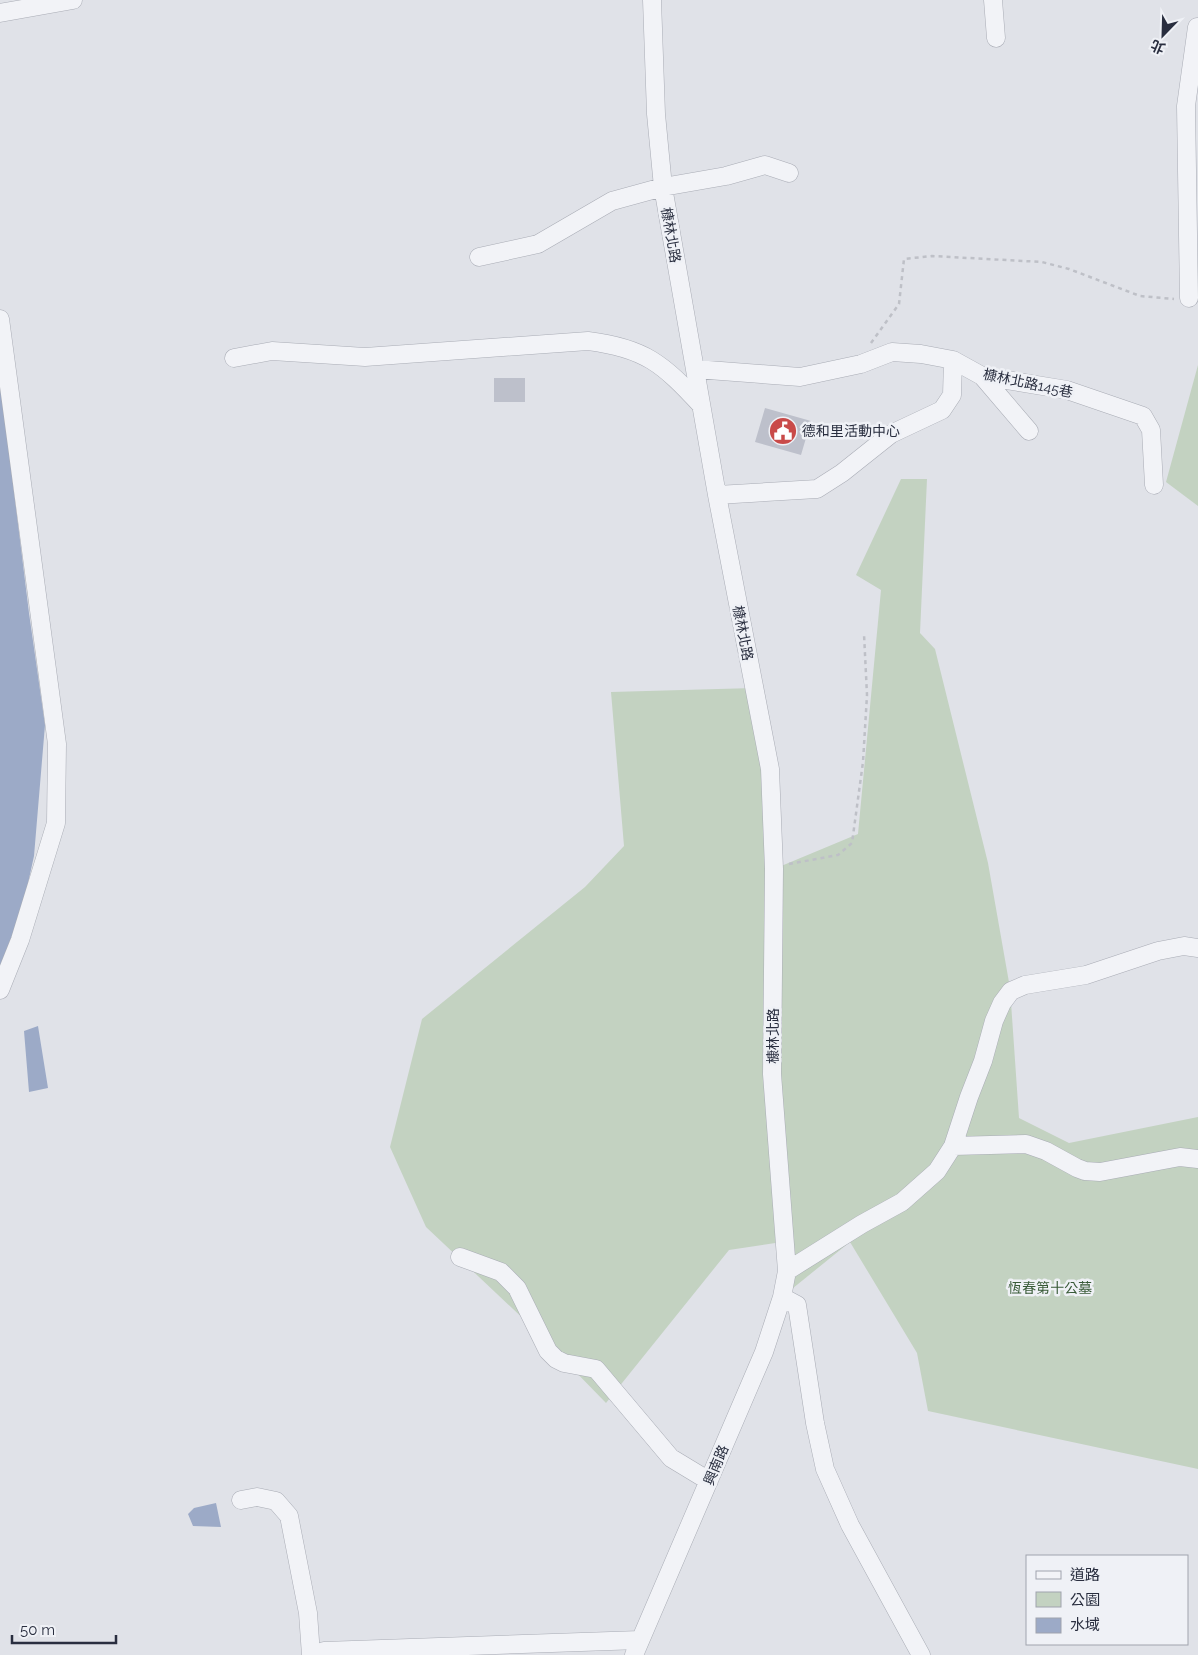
<svg xmlns="http://www.w3.org/2000/svg" width="1198" height="1655" viewBox="0 0 1198 1655" font-family="Raleway,'Noto Sans TC',sans-serif">
  <rect width="100%" height="100%" fill="#e0e2e8"/>
  <!-- green -->
  <path fill="#c3d2c1" d="M1198,365V506L1166,482Z
    M901,479H927L920,633L935,649L988,863L1010,988L1019,1118L1069,1143L1198,1117V1469L928,1411L917,1353L850,1242L782,1297V1242L729,1250L606,1403L530,1325L426,1227L390,1147L422,1019L585,887L624,846L611,692L754,688L774,869L858,834L881,590L856,575Z"/>
  <!-- water -->
  <path fill="#9caac7" d="M0,378L29,613L45,725L34,856L18,929L0,977Z
    M38,1026L48,1088L29,1092L24,1031Z
    M216,1503L221,1527L193,1526L188,1514L194,1508Z"/>
  <!-- building -->
  <path fill="#bdc0cb" d="M494,378H525V402H494Z
    M765,408L811,421L801,455L755,442Z"/>
  <g fill="none" stroke-linecap="round" stroke-linejoin="round">
    <defs>
      <path id="minor" d="M993,0L996,38
        M0,13L73,0
        M479,257L538,244L612,201L663,187L726,176L765,165L789,173
        M1189,298L1186,106L1197,27
        M0,319L57,744L56,823L20,940L0,990
        M234,358L272,351L365,357L588,341C645,348 663,364 701,405
        M695,369L800,377L861,364L892,352L921,354L953,360L982,376L1067,390L1143,416L1151,430L1154,485
        M982,376L1029,431
        M717,495L817,489L842,473L891,434L942,410L952,395L953,360
        M953,1146L1026,1144L1046,1151L1077,1168L1085,1171L1100,1172L1180,1157L1198,1159
        M460,1257L501,1272L517,1288L548,1351L556,1359L564,1363L596,1369L671,1458L709,1481
        M787,1271L862,1224L902,1202L937,1171L953,1146L969,1097L983,1061L994,1021L1002,1003L1011,991L1025,985L1086,975L1158,951L1184,946L1198,948
        M782,1297L797,1305L815,1423L825,1469L850,1525L921,1655
        M241,1500L257,1497L276,1501L289,1516L308,1613L311,1655
        M312,1655L324,1651L640,1640
        M634,1655L764,1352L782,1297L787,1271L772,1074L774,869L770,769L717,495L663,187L656,114L652,0"/>
    </defs>
    <!-- minor casing -->
    <use href="#minor" stroke="#a9acb5" stroke-width="19"/>
    <!-- path -->
    <path stroke="#bec0c7" stroke-width="2.5" stroke-dasharray="4 4" stroke-linecap="butt" d="M871,343L899,304L904,259L932,256L1042,262L1069,269L1140,296L1174,299
      M789,864L838,855L852,843L863,762L867,695L864,634"/>
    <!-- minor -->
    <use href="#minor" stroke="#f2f3f7" stroke-width="18"/>
  </g>
  <!-- icons -->
  <defs>
    <symbol id="civic-disc" viewBox="-11 -11 22 22"><circle r="9.5" fill="#c94a49" stroke="#eff1f6"/><path d="M-.6-6.5H3V-4.5H.6V-3L4-1V1h2V6H-6V1h2V-1L-.6-3ZM-1.2 2.5V6h2.4V2.5Z" fill="#fff"/></symbol>
  </defs>
  <g fill-rule="evenodd">
    <use href="#civic-disc" x="767" y="415" width="32" height="32"/>
  </g>
  <g text-anchor="middle" dominant-baseline="central" stroke-width="5" stroke-linejoin="round" paint-order="stroke">
    <!-- street labels -->
    <g font-size="14" fill="#292e3f" stroke="#eff1f6">
      <text transform="translate(671 235) rotate(80)">槺林北路</text>
      <text transform="translate(1028 383) rotate(12)">槺林北路145巷</text>
      <text transform="translate(743 633) rotate(79)">槺林北路</text>
      <text transform="translate(773 1036) rotate(-90)">槺林北路</text>
      <text transform="translate(716 1465) rotate(-67)">興南路</text>
    </g>
    <!-- poi labels -->
    <g font-size="14" fill="#292e3f" stroke="#eff1f6" text-anchor="start">
      <text x="802" y="431">德和里活動中心</text>
    </g>
    <!-- park labels -->
    <g font-size="14" fill="#385a37" stroke="#eff1f6">
      <text x="1050" y="1288">恆春第十公墓</text>
    </g>
  </g>
  <!-- legend -->
  <rect x="1026" y="1555" width="162" height="90" fill="#eff1f6" stroke="#a0a3ad"/>
  <rect x="1036" y="1571" width="25" height="8" fill="#f2f3f7" stroke="#a0a3ad"/>
  <text x="1070" y="1580" font-size="15" fill="#292e3f">道路</text>
  <rect x="1036" y="1592" width="25" height="15" fill="#c3d2c1" stroke="#a0a3ad"/>
  <text x="1070" y="1605" font-size="15" fill="#292e3f">公園</text>
  <rect x="1036" y="1618" width="25" height="15" fill="#9caac7" stroke="#a0a3ad"/>
  <text x="1070" y="1630" font-size="15" fill="#292e3f">水域</text>
  <!-- north arrow -->
  <g transform="translate(1163 35) rotate(203)" stroke="#eff1f6" stroke-width="4" paint-order="stroke">
  <path d="M0-4L9 19L0 12L-9 19Z" fill="#292e3f"/>
  <text y="-8" font-size="14" font-weight="bold" text-anchor="middle" fill="#292e3f">北</text>
  </g>
  <!-- scale -->
  <path d="M12 1635v8h104v-8" fill="none" stroke="#292e3f" stroke-width="2.5"/>
  <text x="20" y="1635" font-size="15" fill="#292e3f" stroke="#eff1f6" stroke-width="4" paint-order="stroke">50 m</text>
</svg>
